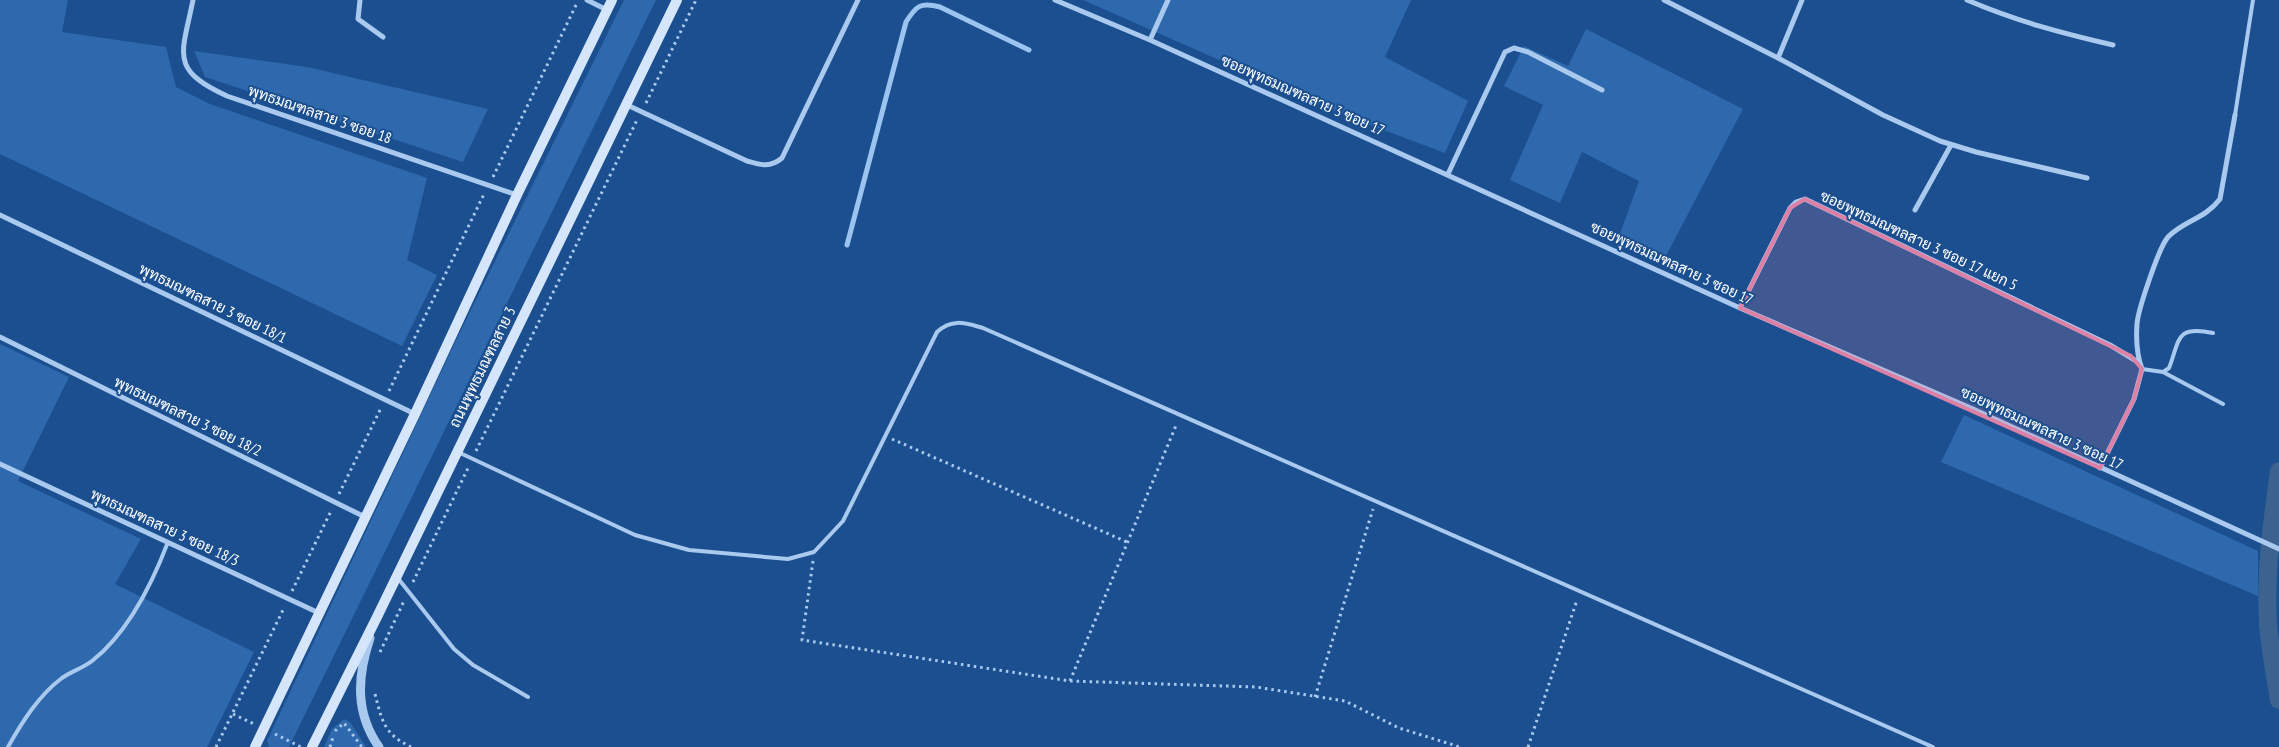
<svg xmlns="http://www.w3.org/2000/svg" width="2279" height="747" viewBox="0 0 2279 747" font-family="'PT Sans Narrow',Sarabun,sans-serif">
  <rect width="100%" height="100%" fill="#1b4f8f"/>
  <!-- green -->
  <path fill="#2e69ad" d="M0,0H68L62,32L166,47L176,87L210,104L427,178L407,260L437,275L402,346L0,154Z
    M624,0H656L289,747H269L267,741L459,334Z
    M1083,0H1411L1385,57L1468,101L1445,153L1349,117Z
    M1586,29L1743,109L1666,256L1620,234L1639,181L1582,152L1560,203L1510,180L1543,105L1504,86L1524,46L1568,66Z
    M194,51L307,67L488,109L463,162L205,77Z
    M0,344L69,377L18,481L141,539L115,584L254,652L207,747H0Z
    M1964,415L2258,551V596L1941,462Z
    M344,719L350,722L366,747H324L332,729Z"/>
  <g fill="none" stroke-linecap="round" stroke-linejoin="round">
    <!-- stream -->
    <path stroke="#9cc4f0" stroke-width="5" d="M847,245L906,22C916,6 920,2 940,7L1029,50"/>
    <!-- canal -->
    <path stroke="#3c6290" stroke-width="18" d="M2279,471C2272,521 2265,573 2268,624C2270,649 2275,675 2279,700"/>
    <!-- path -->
    <path stroke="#a9c9ee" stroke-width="3" stroke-dasharray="2.5 4" stroke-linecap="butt" d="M646,103L696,0
      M493,177L577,3
      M389,391L484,194
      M892,439L1127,542
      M476,451L637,120
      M339,494L381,408
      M813,561L802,640L1070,681L1256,687L1345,701L1399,728L1460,747
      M413,582L469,466
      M292,591L331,511
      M380,652L404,601
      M1070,681L1177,423
      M375,694C382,721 384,734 411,747
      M1315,697L1373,509
      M233,714L254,724
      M335,731L344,723L362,747
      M275,734L301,747
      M216,747L284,608
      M330,747L333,737
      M1528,747L1577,600"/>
    <!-- service -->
    <path stroke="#a9c9ee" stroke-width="4" d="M2235,115L2253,0
      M2142,369L2163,372L2169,368C2180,340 2175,325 2213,333
      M2163,372L2223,404
      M458,452L635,535L689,550L788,559L814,552L843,521L937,332C952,318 965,323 983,328L1933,747
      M397,577L454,649L473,665L528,697
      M8,747C22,722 39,695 62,678C72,671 83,668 92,661C129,632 152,584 168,542"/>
    <!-- minor -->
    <path stroke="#a9c9ee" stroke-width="5" d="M193,0C182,55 169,69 227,96L517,195
      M360,0L358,19L383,37
      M587,0L607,10
      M1055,0L1150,40L1740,308L1973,409L2279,549
      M1664,0L1778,58L1883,115L1940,141L1976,152L2087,178
      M1967,0C2016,21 2061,33 2113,45
      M1150,40L1168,0
      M1778,58L1802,0
      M625,104L747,161C761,165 770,168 782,158L858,0
      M1448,174L1505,52L1514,48L1528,52L1602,90
      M1915,210L1951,145
      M0,215L415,414
      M1740,308L1790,208L1796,202L1805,199L2110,345L2138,362
      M0,337L365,517
      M0,464L319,613
      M2100,468L2134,399L2142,369C2137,356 2136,339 2137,324C2138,310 2159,247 2168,237C2183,221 2205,219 2220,199L2235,115"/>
    <!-- tertiary -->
    <path stroke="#a9c9ee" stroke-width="9" d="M370,638C357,677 355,713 379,747"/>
    <!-- secondary -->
    <path stroke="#d6e6fa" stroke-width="10" d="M255,747L415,414L517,195L612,0
      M312,747L377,617L677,0"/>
  </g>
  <!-- marked area -->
  <path fill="#dd80a5" fill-opacity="0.2" stroke="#dd80a5" stroke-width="4" stroke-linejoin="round" d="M1805,199L2131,356L2142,369L2134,399L2100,468L1740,308L1790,208Z"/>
  <g text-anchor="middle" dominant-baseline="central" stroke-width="4" stroke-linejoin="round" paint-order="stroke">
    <!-- street labels -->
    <g font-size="15" fill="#fff" stroke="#1b4f8f">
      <text transform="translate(1303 95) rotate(24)">ซอยพุทธมณฑลสาย 3 ซอย 17</text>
      <text transform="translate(320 114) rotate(19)">พุทธมณฑลสาย 3 ซอย 18</text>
      <text transform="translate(1919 240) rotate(25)">ซอยพุทธมณฑลสาย 3 ซอย 17 แยก 5</text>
      <text transform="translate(1672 263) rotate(25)">ซอยพุทธมณฑลสาย 3 ซอย 17</text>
      <text transform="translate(213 303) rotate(26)">พุทธมณฑลสาย 3 ซอย 18/1</text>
      <text transform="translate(482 367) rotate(-64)">ถนนพุทธมณฑลสาย 3</text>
      <text transform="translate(188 416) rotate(26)">พุทธมณฑลสาย 3 ซอย 18/2</text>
      <text transform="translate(2042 428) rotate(25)">ซอยพุทธมณฑลสาย 3 ซอย 17</text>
      <text transform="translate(165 527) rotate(25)">พุทธมณฑลสาย 3 ซอย 18/3</text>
    </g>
  </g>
</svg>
